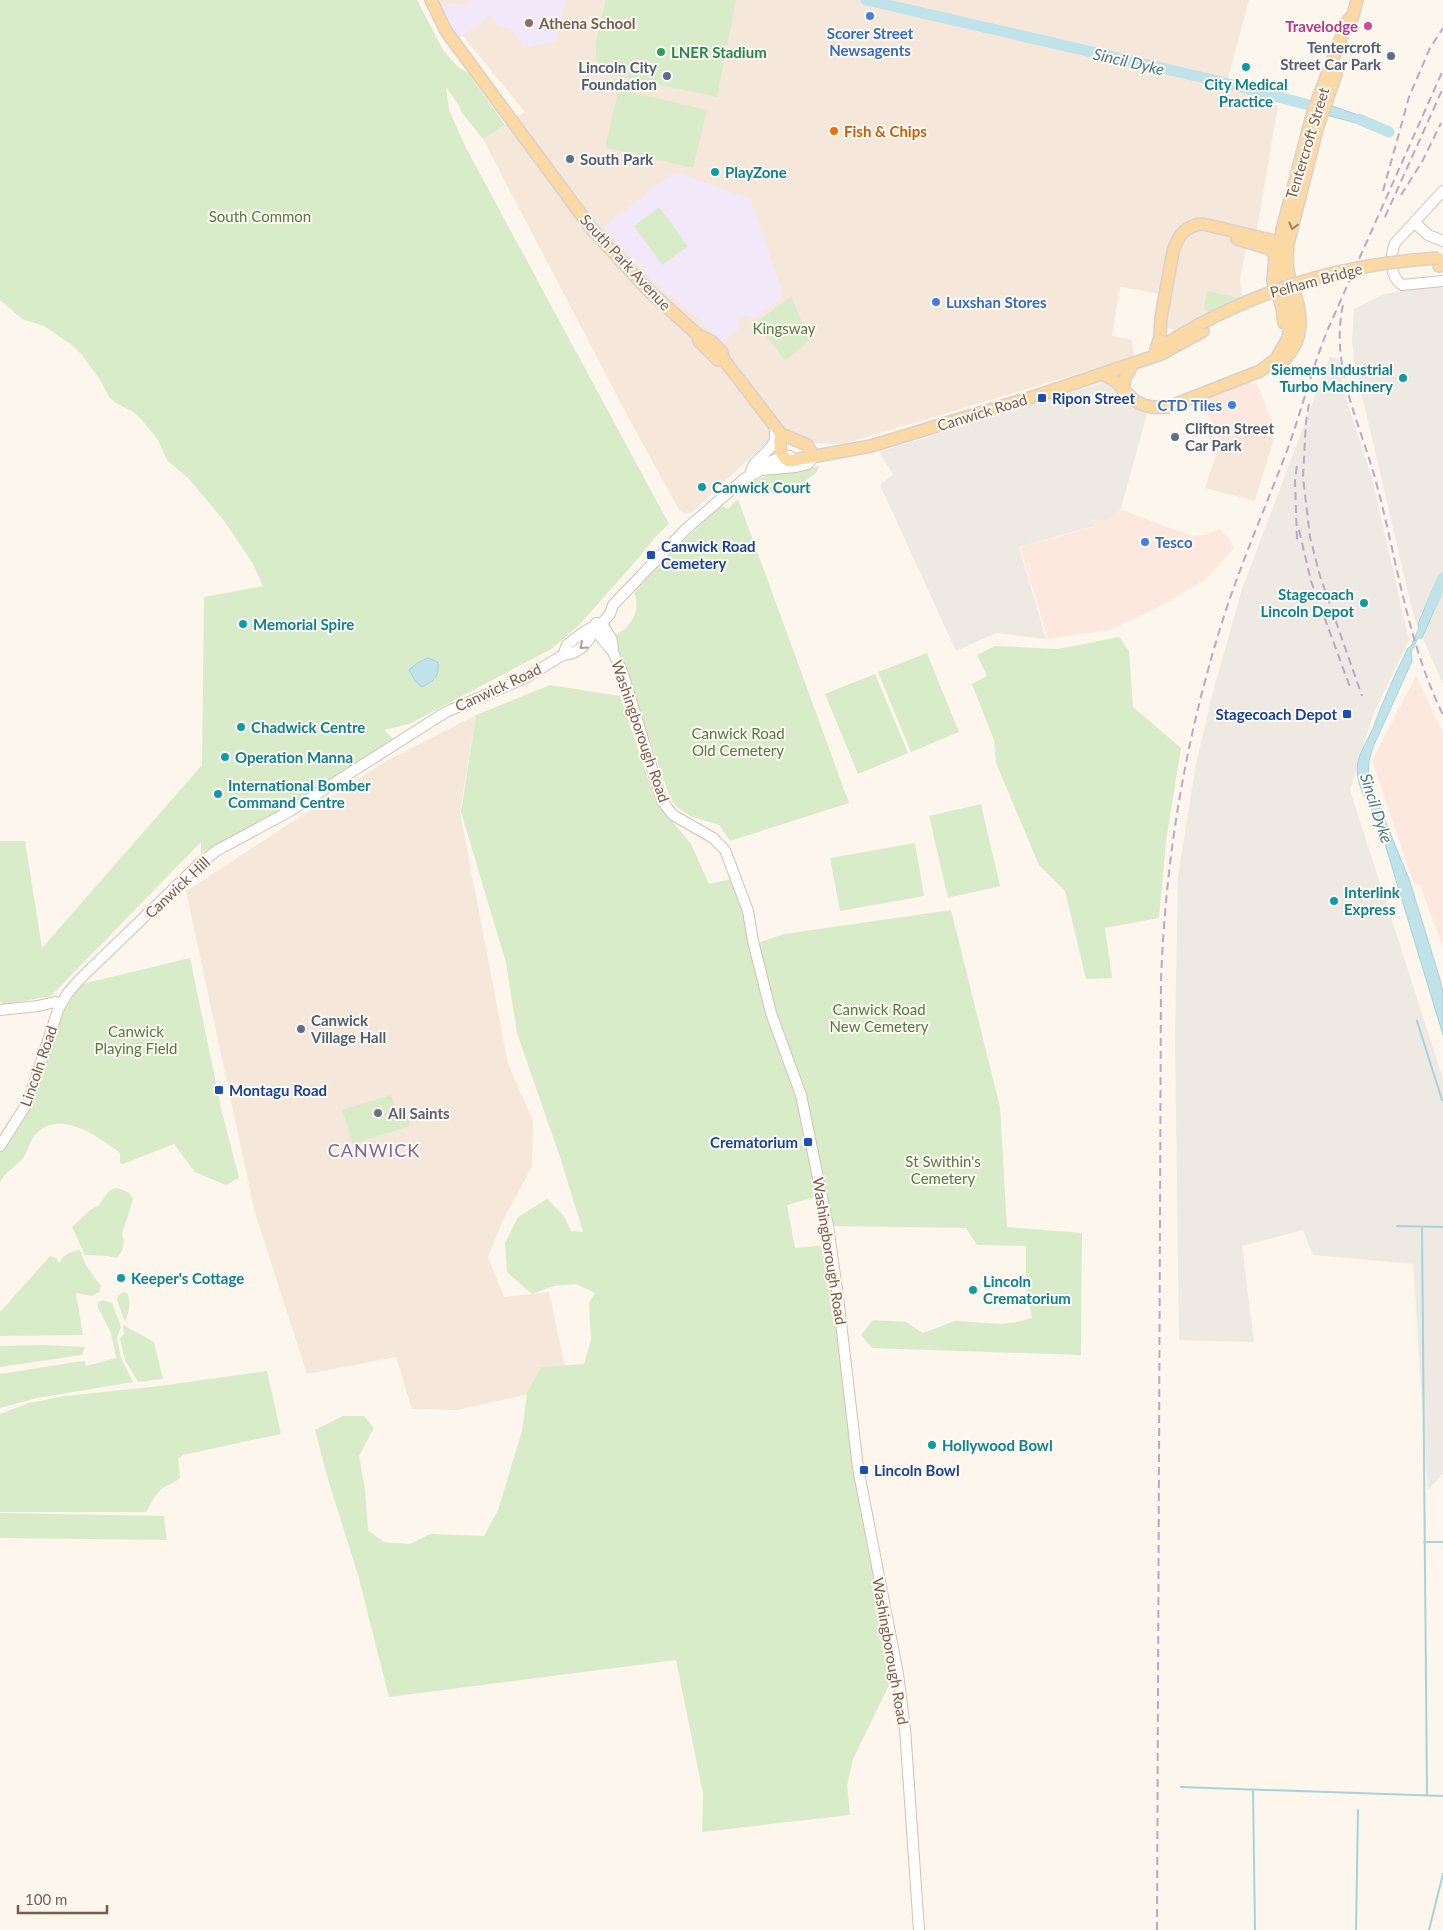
<svg xmlns="http://www.w3.org/2000/svg" width="1443" height="1930" viewBox="0 0 1443 1930" font-family="Lato,sans-serif">
  <rect width="100%" height="100%" fill="#fdf6ec"/>
  <!-- residential -->
  <path fill="#f5e8da" d="M437,0H1249L1228,78L1278,106L1256,235L1247,245L1240,278L1241,291L1247,305L1178,332L1166,327V295L1120,287L1112,336L1132,340L1134,357L843,444L767,442L691,513H683L679,510L626,413L483,139L525,112L441,9Z
    M1235,424L1274,438L1255,501L1205,488L1220,442L1216,431Z
    M476,715L460,812L508,1064L533,1121L532,1167L502,1222L488,1257L504,1297L549,1292L569,1385L457,1410L412,1409L396,1357L307,1374L255,1213L186,891L386,761Z"/>
  <!-- commercial -->
  <path fill="#fde8e0" d="M1245,382L1257,384L1272,421L1268,435L1235,424L1216,431L1202,404L1204,397Z
    M1114,507L1192,536L1205,535L1219,529L1232,541L1230,544L1235,547L1205,580L1153,610L1109,630L1048,639L1020,547L1093,527L1091,518Z
    M1416,676L1443,733V947L1420,885L1413,882L1372,760Z"/>
  <!-- industrial -->
  <path fill="#efe9e4" d="M1443,285V684L1414,618L1354,361L1352,340L1354,309L1384,294Z
    M1330,357L1339,359L1343,389L1372,478L1409,640L1373,715L1350,790L1443,1079V1474L1428,1490L1413,1264L1313,1255L1303,1230L1242,1246L1254,1342L1179,1340L1175,1037L1178,876L1196,764L1211,699L1242,589Z
    M1105,382L1147,414L1121,508L1107,521L1091,519L1094,526L1019,547L1046,639L996,633L956,651L880,485L893,474L879,452Z"/>
  <!-- education -->
  <path fill="#f3e8fa" d="M469,0H566L556,41L524,48L511,29L499,26L491,15L460,38L440,9L451,3L467,6Z
    M674,172L750,199L781,289L782,297L755,318L744,315L738,319L739,331L720,342L697,318L650,279L604,227Z"/>
  <!-- green -->
  <path fill="#d8ecc9" d="M0,0H417L443,50L458,67L468,73L505,125L483,139L462,113L458,104L446,87L449,110L465,146L669,524L659,533L636,561L580,624L553,648L409,724L384,730L395,740L334,777L290,808L201,853V842L51,996L1,1005L2,1003L0,1002V841H25L42,948L202,765L204,597L263,586L253,564L225,522L189,479L167,460L158,440L141,419L133,412L116,403L110,398L100,380L82,355L72,345L44,326L22,319L0,300Z
    M606,0H736L717,97L612,75C609,74 604,72 602,69C588,54 602,18 606,0Z
    M619,89L707,110L693,168L607,148L606,142Z
    M659,207L688,246L662,265L634,226Z
    M1207,291L1241,298L1215,314L1204,309Z
    M791,297L810,340L785,361L756,322Z
    M820,466L816,473L800,485H789L763,496L752,481L769,475Z
    M738,499L849,803L730,841L719,825L690,816L678,808L671,800L613,636C630,629 642,611 634,593L671,552L721,506L728,509Z
    M1119,637L1129,651L1133,707L1181,748L1166,841L1159,918L1105,928L1112,978L1086,979L1065,891L1039,865L996,763L994,740L972,684L987,676L977,655L995,646L1058,649Z
    M927,653L959,732L911,752L878,672Z
    M875,674L908,753L858,774L825,694Z
    M550,685L620,696L656,802L691,844L709,884L732,879L743,911L799,1105L819,1196L787,1205L795,1248L827,1245L860,1509L894,1675L853,1759L847,1786L850,1815L702,1832L703,1793L676,1660L389,1697L358,1575L327,1476L315,1430L343,1416H364L374,1428L359,1456L365,1489L368,1530L383,1542L410,1544L430,1534L484,1536L498,1510L522,1431L527,1393L541,1367L584,1364L591,1340L589,1303L595,1293L576,1284L554,1286L532,1294L507,1272L505,1243L518,1217L547,1199L564,1216L571,1231L583,1232L561,1160L517,1033L506,963L461,812L476,715Z
    M981,804L1000,886L948,898L929,816Z
    M915,843L924,896L840,911L830,858Z
    M951,910L1000,1107L1007,1227L1082,1233L1081,1355L872,1348L861,1335L873,1320L906,1322L923,1333L955,1321L1001,1324L1017,1322L1032,1318L1026,1289V1246L977,1245L966,1228L828,1226L803,1092L773,1007L758,943L784,934Z
    M190,958L222,1112L239,1178L226,1185L195,1172L174,1144L123,1164L120,1163V1153C100,1138 61,1109 37,1133C30,1139 29,1149 24,1157C17,1166 5,1172 0,1182V1150L17,1127L58,1022L79,986L82,984Z
    M391,1095L397,1113L406,1111L410,1126L353,1144L342,1110Z
    M116,1188C124,1190 129,1191 133,1199L122,1234L124,1241L122,1251L117,1258L107,1256L85,1255L72,1227L89,1211L99,1205L110,1190Z
    M80,1250L85,1264L101,1286L99,1292L92,1296L76,1293L83,1335L0,1336V1312L50,1256L56,1258L59,1263C65,1254 70,1251 80,1250Z
    M124,1292L128,1294C131,1304 129,1312 125,1322L117,1300L118,1295Z
    M102,1300L112,1303L121,1327L117,1338L121,1358L133,1382L37,1398L0,1408V1374L76,1362L85,1361L86,1366L116,1358L111,1333L98,1308V1303Z
    M123,1325L154,1342L163,1379L138,1382L125,1360L120,1339L124,1334Z
    M46,1345L85,1347L82,1355L0,1367V1346Z
    M267,1371L281,1434L183,1455L178,1459L180,1478C174,1483 169,1484 163,1488C155,1493 151,1504 146,1512H0V1414L29,1403L65,1396L160,1386Z
    M0,1513L164,1516L167,1540L0,1538Z"/>
  <!-- water -->
  <path fill="#bfe3e8" stroke="#a5d3da" d="M1329,105L1373,120L1369,129L1356,123L1326,115Z
    M1433,588L1442,592L1422,638H1418L1411,652L1412,661L1373,747L1369,760L1368,779L1409,879L1439,976L1443,992V1035L1382,834C1378,825 1375,815 1370,806C1365,797 1360,789 1358,778C1354,758 1366,745 1373,728C1383,701 1395,674 1408,648L1411,646L1419,628L1418,624Z
    M428,658L438,662C439,678 435,680 422,687L415,681L409,670L417,663Z"/>
  <g fill="none" stroke-linecap="round" stroke-linejoin="round">
    <!-- stream -->
    <path stroke="#a5d3da" stroke-width="2" d="M1417,1021L1442,1100
      M1397,1226L1443,1227
      M1422,1227L1427,1795
      M1424,1542H1443
      M1181,1787L1443,1796
      M1253,1790L1255,1930
      M1356,1930L1358,1810
      M1429,1930L1443,1874"/>
    <!-- river -->
    <path stroke="#bfe3e8" stroke-width="11" d="M866,0L1218,81L1324,109
      M1359,119L1389,132
      M1432,604L1443,578"/>
    <defs>
      <path id="secondary" d="M1443,191L1395,243C1390,256 1389,276 1402,285L1443,281
        M1414,222L1428,235L1443,241
        M761,470C764,461 781,458 790,456
        M749,476L754,464L771,447L775,440V426
        M595,627L598,634L613,652L623,674L662,801L673,815L713,838L725,850L748,911L753,941L771,1013L801,1095L828,1226L838,1297L858,1468L898,1674L905,1729L919,1930
        M595,627H604L612,640L613,652
        M563,655C579,655 593,639 596,623
        M0,1010L38,1006L55,1002L61,1004
        M0,1146L28,1102L58,1010L67,994L80,979L198,865L216,851L290,811L446,712L527,677L563,655L567,645L577,637L585,631L603,622L610,614L613,605L686,529L744,479L761,470L796,467L808,464L814,456L811,455"/>
      <path id="primary" d="M431,0L446,31L591,228L647,289L698,335L711,341L721,351L724,360L781,434
        M1351,23L1357,0
        M1237,239L1277,251
        M1271,250L1275,256L1273,281L1282,307L1284,323
        M1439,266L1443,265
        M698,335L699,341L718,360H724
        M1160,347L1200,324
        M1156,349L1160,337L1161,317L1173,252C1177,237 1185,225 1203,224L1287,244
        M1277,367C1297,349 1304,332 1298,305C1296,295 1291,285 1289,275C1286,265 1287,255 1288,244L1317,129L1336,74
        M1101,374C1131,383 1124,411 1168,407L1260,371L1276,359L1288,338L1291,318L1290,305L1282,282L1279,265L1282,230L1313,112L1347,22L1352,16
        M1123,391L1125,378L1133,364
        M781,434C779,444 779,456 789,461L871,446L1039,395L1161,354L1203,331
        M781,434L807,445L814,456"/>
    </defs>
    <!-- secondary casing -->
    <use href="#secondary" stroke="#d6c0b0" stroke-width="12"/>
    <!-- primary casing -->
    <use href="#primary" stroke="#dad1cd" stroke-width="14"/>
    <!-- secondary -->
    <use href="#secondary" stroke="#fff" stroke-width="10"/>
    <!-- primary -->
    <use href="#primary" stroke="#fbd9a5" stroke-width="11"/>
    <!-- rail -->
    <path stroke="#b9a8c9" stroke-width="2" stroke-dasharray="8 5" stroke-linecap="butt" d="M1383,191L1409,97L1430,48L1443,28
      M1401,195L1422,162L1441,123
      M1385,217L1443,88
      M1343,305C1330,366 1359,421 1375,478C1397,558 1406,639 1443,715
      M1309,404L1306,422L1303,477L1310,537L1320,576L1362,696
      M1299,530L1311,581L1350,687
      M1297,539L1295,481L1297,465
      M1157,1930L1161,982C1165,863 1184,746 1219,632C1238,569 1265,509 1288,448C1302,409 1312,368 1328,329L1443,70"/>
    <defs>
      <path id="primary-bridge" d="M1200,324C1279,283 1348,264 1438,258"/>
    </defs>
    <!-- primary-bridge casing -->
    <use href="#primary-bridge" stroke="#dad1cd" stroke-width="14" stroke-linecap="butt"/>
    <!-- primary-bridge -->
    <use href="#primary-bridge" stroke="#fbd9a5" stroke-width="11"/>
  </g>
  <!-- one-way arrows -->
  <defs><path id="oneway-chevron" d="M-2-3.5L2.5 0L-2 3.5" fill="none" stroke-width="1.6" stroke-linecap="round" stroke-linejoin="round" transform="scale(1.25)"/></defs>
  <use stroke="#a18267" href="#oneway-chevron" transform="translate(1293 226) rotate(104)"/>
  <use stroke="#af9d94" href="#oneway-chevron" transform="translate(583 646) rotate(138)"/>
  <!-- markers -->
  <g fill="#3f7fe0" stroke="#fffaf3" stroke-width="2">
    <circle cx="870" cy="16" r="5"/>
    <circle cx="936" cy="302" r="5"/>
    <circle cx="1232" cy="405" r="5"/>
    <circle cx="1145" cy="542" r="5"/>
  </g>
  <circle fill="#8d6e63" stroke="#fffaf3" stroke-width="2" cx="529" cy="23" r="5"/>
  <circle fill="#d1479c" stroke="#fffaf3" stroke-width="2" cx="1368" cy="26" r="5"/>
  <circle fill="#2e9e5b" stroke="#fffaf3" stroke-width="2" cx="661" cy="52" r="5"/>
  <g fill="#5c6f8a" stroke="#fffaf3" stroke-width="2">
    <circle cx="1391" cy="56" r="5"/>
    <circle cx="667" cy="76" r="5"/>
    <circle cx="570" cy="159" r="5"/>
    <circle cx="1175" cy="437" r="5"/>
    <circle cx="301" cy="1029" r="5"/>
  </g>
  <g fill="#0f9aa8" stroke="#fffaf3" stroke-width="2">
    <circle cx="1246" cy="67" r="5"/>
    <circle cx="715" cy="172" r="5"/>
    <circle cx="1403" cy="378" r="5"/>
    <circle cx="702" cy="487" r="5"/>
    <circle cx="1364" cy="603" r="5"/>
    <circle cx="243" cy="624" r="5"/>
    <circle cx="241" cy="727" r="5"/>
    <circle cx="225" cy="757" r="5"/>
    <circle cx="218" cy="794" r="5"/>
    <circle cx="1334" cy="901" r="5"/>
    <circle cx="121" cy="1278" r="5"/>
    <circle cx="973" cy="1290" r="5"/>
    <circle cx="932" cy="1445" r="5"/>
  </g>
  <circle fill="#e8710a" stroke="#fffaf3" stroke-width="2" cx="834" cy="131" r="5"/>
  <g fill="#1a4fb4" stroke="#fffaf3" stroke-width="2">
    <rect x="1037" y="393" width="10" height="10" rx="2.5"/>
    <rect x="646" y="550" width="10" height="10" rx="2.5"/>
    <rect x="1342" y="709" width="10" height="10" rx="2.5"/>
    <rect x="214" y="1085" width="10" height="10" rx="2.5"/>
    <rect x="803" y="1137" width="10" height="10" rx="2.5"/>
    <rect x="859" y="1465" width="10" height="10" rx="2.5"/>
  </g>
  <circle fill="#6b7280" stroke="#fffaf3" stroke-width="2" cx="378" cy="1113" r="5"/>
  <g text-anchor="middle" dominant-baseline="central" stroke-width="4" stroke-linejoin="round" paint-order="stroke">
    <!-- education labels -->
    <g font-size="15" font-weight="bold" fill="#785e54" stroke="#fffaf3" text-anchor="start">
      <text x="539" y="23">Athena School</text>
    </g>
    <!-- hotel labels -->
    <g font-size="15" font-weight="bold" fill="#b23c85" stroke="#fffaf3" text-anchor="end">
      <text x="1358" y="26">Travelodge</text>
    </g>
    <!-- shop labels -->
    <g font-size="15" font-weight="bold" fill="#366cbe" stroke="#fffaf3" text-anchor="start">
      <text x="870" y="33" text-anchor="middle">Scorer Street<tspan x="870" dy="17">Newsagents</tspan></text>
      <text x="946" y="302">Luxshan Stores</text>
      <text x="1222" y="405" text-anchor="end">CTD Tiles</text>
      <text x="1155" y="542">Tesco</text>
    </g>
    <!-- service labels -->
    <g font-size="15" font-weight="bold" fill="#4e5e75" stroke="#fffaf3" text-anchor="start">
      <text x="1381" y="47" text-anchor="end">Tentercroft<tspan x="1381" dy="17">Street Car Park</tspan></text>
      <text x="657" y="67" text-anchor="end">Lincoln City<tspan x="657" dy="17">Foundation</tspan></text>
      <text x="580" y="159">South Park</text>
      <text x="1185" y="428">Clifton Street<tspan x="1185" dy="17">Car Park</tspan></text>
      <text x="311" y="1020">Canwick<tspan x="311" dy="17">Village Hall</tspan></text>
    </g>
    <!-- leisure labels -->
    <g font-size="15" font-weight="bold" fill="#27864d" stroke="#fffaf3" text-anchor="start">
      <text x="671" y="52">LNER Stadium</text>
    </g>
    <!-- culture labels -->
    <g font-size="15" font-weight="bold" fill="#0d838f" stroke="#fffaf3" text-anchor="start">
      <text x="1246" y="84" text-anchor="middle">City Medical<tspan x="1246" dy="17">Practice</tspan></text>
      <text x="725" y="172">PlayZone</text>
      <text x="1393" y="369" text-anchor="end">Siemens Industrial<tspan x="1393" dy="17">Turbo Machinery</tspan></text>
      <text x="712" y="487">Canwick Court</text>
      <text x="1354" y="594" text-anchor="end">Stagecoach<tspan x="1354" dy="17">Lincoln Depot</tspan></text>
      <text x="253" y="624">Memorial Spire</text>
      <text x="251" y="727">Chadwick Centre</text>
      <text x="235" y="757">Operation Manna</text>
      <text x="228" y="785">International Bomber<tspan x="228" dy="17">Command Centre</tspan></text>
      <text x="1344" y="892">Interlink<tspan x="1344" dy="17">Express</tspan></text>
      <text x="131" y="1278">Keeper's Cottage</text>
      <text x="983" y="1281">Lincoln<tspan x="983" dy="17">Crematorium</tspan></text>
      <text x="942" y="1445">Hollywood Bowl</text>
    </g>
    <!-- food labels -->
    <g font-size="15" font-weight="bold" fill="#c56008" stroke="#fffaf3" text-anchor="start">
      <text x="844" y="131">Fish &amp; Chips</text>
    </g>
    <!-- street labels -->
    <g font-size="15" fill="#7a5c4d" stroke="#fffaf3">
      <text transform="translate(1307 143) rotate(-73)">Tentercroft Street</text>
      <text transform="translate(626 262) rotate(47)">South Park Avenue</text>
      <text transform="translate(1316 280) rotate(-15)">Pelham Bridge</text>
      <text transform="translate(982 412) rotate(-17)">Canwick Road</text>
      <text transform="translate(498 687) rotate(-25)">Canwick Road</text>
      <text transform="translate(641 731) rotate(71)">Washingborough Road</text>
      <text transform="translate(177 887) rotate(-43)">Canwick Hill</text>
      <text transform="translate(38 1066) rotate(-71)">Lincoln Road</text>
      <text transform="translate(830 1251) rotate(81)">Washingborough Road</text>
      <text transform="translate(891 1651) rotate(80)">Washingborough Road</text>
    </g>
    <!-- park labels -->
    <g font-size="15" fill="#537a41" stroke="#fffaf3">
      <text x="260" y="216">South Common</text>
      <text x="784" y="328">Kingsway</text>
      <text x="738" y="733">Canwick Road<tspan x="738" dy="17">Old Cemetery</tspan></text>
      <text x="879" y="1009">Canwick Road<tspan x="879" dy="17">New Cemetery</tspan></text>
      <text x="136" y="1031">Canwick<tspan x="136" dy="17">Playing Field</tspan></text>
      <text x="943" y="1161">St Swithin's<tspan x="943" dy="17">Cemetery</tspan></text>
    </g>
    <!-- transit labels -->
    <g font-size="15" font-weight="bold" fill="#164399" stroke="#fffaf3" text-anchor="start">
      <text x="1052" y="398">Ripon Street</text>
      <text x="661" y="546">Canwick Road<tspan x="661" dy="17">Cemetery</tspan></text>
      <text x="1337" y="714" text-anchor="end">Stagecoach Depot</text>
      <text x="229" y="1090">Montagu Road</text>
      <text x="798" y="1142" text-anchor="end">Crematorium</text>
      <text x="874" y="1470">Lincoln Bowl</text>
    </g>
    <!-- worship labels -->
    <g font-size="15" font-weight="bold" fill="#5b616d" stroke="#fffaf3" text-anchor="start">
      <text x="388" y="1113">All Saints</text>
    </g>
    <!-- water labels -->
    <g font-size="16" font-style="italic" fill="#437c86" stroke="#fffaf3">
      <text transform="translate(1129 61) rotate(13)">Sincil Dyke</text>
      <text transform="translate(1377 808) rotate(72)">Sincil Dyke</text>
    </g>
    <!-- quarter labels -->
    <g font-size="18" letter-spacing="1" fill="#846695" stroke="#fffaf3">
      <text x="374" y="1150">CANWICK</text>
    </g>
  </g>
  <!-- scale -->
  <path d="M18 1905v8h89v-8" fill="none" stroke="#7a5c4d" stroke-width="2.5"/>
  <text x="25" y="1905" font-size="15" fill="#7a5c4d" stroke="#fffaf3" stroke-width="4" paint-order="stroke">100 m</text>
</svg>
